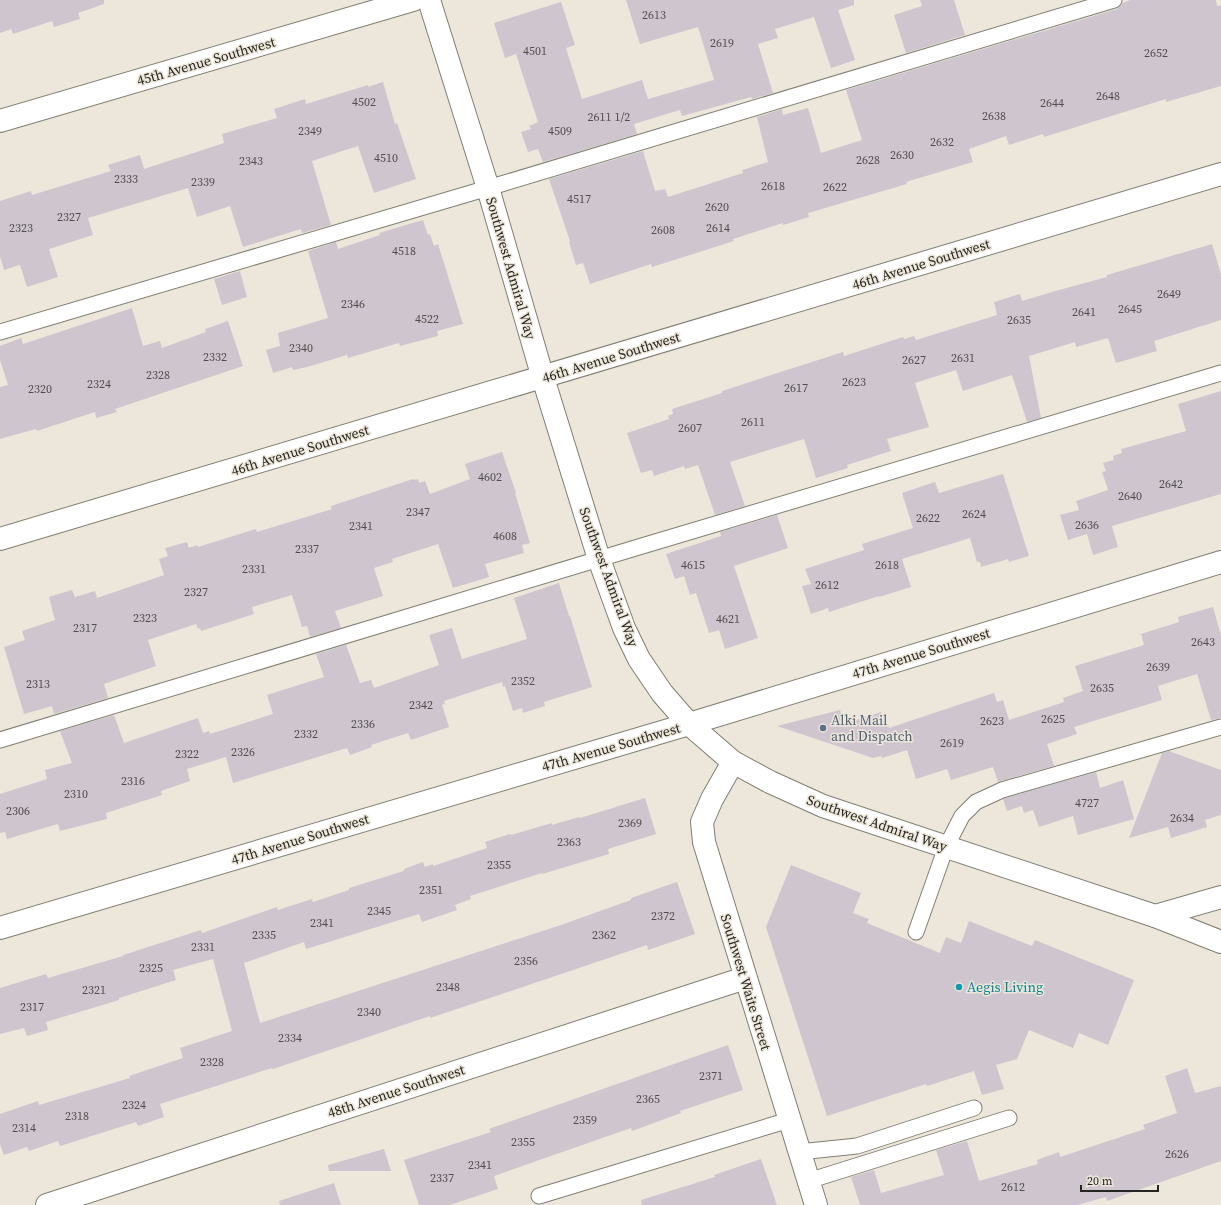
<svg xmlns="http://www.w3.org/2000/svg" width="1221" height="1205" viewBox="0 0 1221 1205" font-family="'Source Serif 4',serif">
  <rect width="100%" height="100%" fill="#ece7da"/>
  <!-- building -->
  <path fill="#cfc5cf" d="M0,0H104V4L78,13L80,19L54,27L52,21L13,34L11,29L0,33Z
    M626,0H854V5L838,10L855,60L831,68L814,17L775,29L778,38L758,44L773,93L752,99L751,97L682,116L680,110L634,124L637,134L543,162L538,149L528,152L521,132L531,129L529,126L538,122L516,54L505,58L494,23L561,2L575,45L566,48L582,99L642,80L648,99L714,80L698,27L640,44Z
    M920,0H954L965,35L906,53L894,15L922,6Z
    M1130,0H1216L1217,6L1221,5V86L1166,102V99L1044,137L1043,134L1009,145L1006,136L969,149L973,162L906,182L907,184L808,213L809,217L783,225V223L733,239L734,241L652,267L651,264L590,284L583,263L576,265L569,242L570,241L549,179L643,151L655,191L665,189L668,197L743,173L742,170L768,162L757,117L782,109L783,115L808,108L821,153L862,140L846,90L1117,9L1123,3Z
    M383,82L395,124L397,123L416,179L374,193L358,146L312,161L331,225L302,233L301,229L243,247L230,206L197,217L188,188L88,218L93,235L49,249L58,277L27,287L20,265L4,270L0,256V201L31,191L32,195L111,171L108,165L140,155L144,169L224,143L222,134L277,118L274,109L305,99L306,104L368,85V87Z
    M423,220L428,235L430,234L434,246L438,244L463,324L437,331L438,336L400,346L399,343L348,358L347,355L307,367L293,370L292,367L273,373L266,350L280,346L278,333L328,318L308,251L336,242L338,249L380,235L379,233Z
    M1212,244L1221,274V320L1154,341L1157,351L1116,363L1108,338L1076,347L1075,342L1029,356L1041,418L1027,422L1012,375L963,391L956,370L915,383L929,427L887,439L891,451L847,465L848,468L816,478L804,439L730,462L745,506L715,515L698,465L685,469L684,466L654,476L652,470L641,473L627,433L669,419L668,416L673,414L672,409L722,393V391L843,352L844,356L903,337L904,339L914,336L916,340L997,315L994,302L1020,294L1022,301L1059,290L1107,277V275Z
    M240,271L247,297L222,305L214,279Z
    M132,308L143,346L160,341L162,348L206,332L205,329L228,321L243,366L115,409L117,412L96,418L95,412L37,431L36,429L0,439V387L8,385L0,360V346L21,338L23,344Z
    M1221,391V494L1112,526L1118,547L1093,555L1087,534L1068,540L1060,515L1079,510L1076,501L1108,490L1102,472L1106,471L1103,463L1114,460L1113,456L1122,453L1121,449L1186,431L1178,404Z
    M502,452L516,493H515L530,543L522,545L524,553L485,564L489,577L453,588L438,544L392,559L393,562L374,568L383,596L335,611L341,628L310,637L307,626L302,627L292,595L252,607L254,614L201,631L200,628L198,629L196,624L148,640L156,666L104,684L108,698L54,714L52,706L24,714L4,647L25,640L22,631L55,620L49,597L72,590L75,597L95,591L97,598L164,575L159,559L168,556L165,548L187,542L189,548L197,545L198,547L256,529L257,532L332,509L331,506L413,479L414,480L418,479L419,483L425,481L430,494L470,479L465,464Z
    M1003,474L1029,556L1009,562L1008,559L981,567L980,562H977L970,538L902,559L911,587L879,597V596L829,612L828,608L811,614L802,586L811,584L805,569L864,550L862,544L913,528L902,493L935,482L939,493Z
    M777,515L788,548L734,566L758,638L725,649L719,630L709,633L696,593L690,595L684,576L675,579L666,554L721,536L720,532Z
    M559,583L569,616H570L592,687L544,702L545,706L523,713L522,708L513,711L505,686L503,687L502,682L444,701L445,704L442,705L449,727L411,740L408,733L371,745L372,747L350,755L347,748L233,783L226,757L187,769L190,781L161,791L162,795L106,813L107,819L60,831L58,824L7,839L5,832L0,833V794L47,779L45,770L72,763L60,731L114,715L124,743L198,718L203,733L209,731L210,734L273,714L267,695L324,677L316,654L346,645L360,683L371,680L374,688L439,665L429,635L452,628L462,659L527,639L514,598Z
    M1213,607L1221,635V718L1211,720L1197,674L1158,686L1162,700L1074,727L1077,734L1047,744L1054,766L998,782L993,767L951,780L947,769L916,779L907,750L882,758L881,756L873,758L777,726L840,710L844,724L881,712L886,725H888L889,728L994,693L997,702L1003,700L1009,720L1064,702L1063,698L1083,691L1075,666L1144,645L1141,634L1179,622L1178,617Z
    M1169,751L1221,770V815L1205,820L1207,827L1171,838L1168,827L1129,838L1162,753Z
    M1096,772L1100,788L1123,780L1134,819L1078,835L1073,816L1039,827L1033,810L1024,813L1022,806L1007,811L1003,799L1005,798Z
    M645,798L656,834L608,849L609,854L542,874V873L470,896L471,899L455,905L457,910L422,922L419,914L306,949L304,942L244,963L260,1023L561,925L631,900V898L677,882L695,934L648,950L647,945L481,1001L430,1018V1016L273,1069L272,1068L160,1104L164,1117L138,1126L136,1122L60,1146L58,1141L29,1151L27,1147L4,1155L0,1144V1114L38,1101L39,1105L130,1078L129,1076L183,1058L180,1048L232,1031L213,959L173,970L176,980L119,998V1000L46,1022L48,1030L27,1036L24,1028L0,1034V988L46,974L48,978L123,956V955L201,930L202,933L277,907L278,910L312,899L313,902L349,890V888L404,871V869L423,862L425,867L433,864V866L487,848L485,842L510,834L511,835L552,823V825L579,817L580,818Z
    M791,865L861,893L853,913L869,919L867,923L940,953L946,937L961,943L969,921L1032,946L1035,940L1134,980L1108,1045L1079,1033L1073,1048L1029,1030L1017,1059L996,1065L1004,1089L982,1095L974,1071L927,1086L926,1084L827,1116L766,927Z
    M728,1045L743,1090L680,1111L681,1113L632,1131L631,1128L494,1176L498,1189L450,1205H419L404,1160L491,1132L489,1129Z
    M1187,1068L1195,1093L1221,1086V1161L1107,1201L1106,1197L1077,1205H860L851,1177L874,1170L881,1193L944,1175L936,1150L967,1141L979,1181L1038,1164L1037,1160L1059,1152L1060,1157L1145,1129L1143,1125L1177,1113L1165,1076Z
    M384,1149L391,1171H329L328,1165Z
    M761,1159L777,1205H642L641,1200L715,1177L714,1175Z
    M334,1183L341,1205H280L279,1201Z"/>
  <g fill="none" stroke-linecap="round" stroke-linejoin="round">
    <defs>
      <path id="service" d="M0,332L488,188L1114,0
        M0,740L642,546L1221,373
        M916,932L946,847L962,816L976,802L1002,790L1221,727
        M799,1152L857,1146L974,1108
        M808,1181L1009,1118
        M539,1196L789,1120"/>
      <path id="minor" d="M0,121L413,0
        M0,539L1221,174
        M733,762L712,799L702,822L704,842L816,1205
        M1155,916L1221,897
        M0,928L689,724L1221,562
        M47,1205L745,978"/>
      <path id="secondary" d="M429,0L488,188L543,378L599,559L624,628L639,659L662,693L689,724L733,762L770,782L823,806L1155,916L1221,942"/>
    </defs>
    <!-- service casing -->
    <use href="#service" stroke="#827e72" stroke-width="17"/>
    <!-- minor casing -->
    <use href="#minor" stroke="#827e72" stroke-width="24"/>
    <!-- secondary casing -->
    <use href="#secondary" stroke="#827e72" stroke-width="24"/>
    <!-- service -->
    <use href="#service" stroke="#fff" stroke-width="15"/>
    <!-- minor -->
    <use href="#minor" stroke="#fff" stroke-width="22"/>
    <!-- secondary -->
    <use href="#secondary" stroke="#fff" stroke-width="22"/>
  </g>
  <!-- markers -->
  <circle fill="#5c6f8a" stroke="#ece7da" stroke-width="1.5" cx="823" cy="728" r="4"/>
  <circle fill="#0f9aa8" stroke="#ece7da" stroke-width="1.5" cx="959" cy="987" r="4"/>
  <g text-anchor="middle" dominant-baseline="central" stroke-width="3" stroke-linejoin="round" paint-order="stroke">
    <!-- number labels -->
    <g font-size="12" fill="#514d4c">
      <text x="654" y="15">2613</text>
      <text x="722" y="43">2619</text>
      <text x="535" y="51">4501</text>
      <text x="1156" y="53">2652</text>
      <text x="1108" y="96">2648</text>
      <text x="364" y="102">4502</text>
      <text x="1052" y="103">2644</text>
      <text x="994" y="116">2638</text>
      <text x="609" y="117">2611 1/2</text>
      <text x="310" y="131">2349</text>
      <text x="560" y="131">4509</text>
      <text x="942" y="142">2632</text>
      <text x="902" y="155">2630</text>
      <text x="386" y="158">4510</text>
      <text x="868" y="160">2628</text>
      <text x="251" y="161">2343</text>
      <text x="126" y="179">2333</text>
      <text x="203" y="182">2339</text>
      <text x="773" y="186">2618</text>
      <text x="835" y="187">2622</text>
      <text x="579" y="199">4517</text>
      <text x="717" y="207">2620</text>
      <text x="69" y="217">2327</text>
      <text x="21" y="228">2323</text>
      <text x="718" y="228">2614</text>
      <text x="663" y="230">2608</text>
      <text x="404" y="251">4518</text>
      <text x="1169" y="294">2649</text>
      <text x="353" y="304">2346</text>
      <text x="1130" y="309">2645</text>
      <text x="1084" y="312">2641</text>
      <text x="427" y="319">4522</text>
      <text x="1019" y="320">2635</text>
      <text x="301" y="348">2340</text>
      <text x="215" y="357">2332</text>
      <text x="963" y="358">2631</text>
      <text x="914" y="360">2627</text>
      <text x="158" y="375">2328</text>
      <text x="854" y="382">2623</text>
      <text x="99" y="384">2324</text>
      <text x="796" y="388">2617</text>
      <text x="40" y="389">2320</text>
      <text x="753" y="422">2611</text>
      <text x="690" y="428">2607</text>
      <text x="490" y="477">4602</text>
      <text x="1171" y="484">2642</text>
      <text x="1130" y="496">2640</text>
      <text x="418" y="512">2347</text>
      <text x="974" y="514">2624</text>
      <text x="928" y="518">2622</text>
      <text x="1087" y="525">2636</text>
      <text x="361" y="526">2341</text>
      <text x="505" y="536">4608</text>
      <text x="307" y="549">2337</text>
      <text x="693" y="565">4615</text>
      <text x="887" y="565">2618</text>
      <text x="254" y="569">2331</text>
      <text x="827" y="585">2612</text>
      <text x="196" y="592">2327</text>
      <text x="145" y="618">2323</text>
      <text x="728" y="619">4621</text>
      <text x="85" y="628">2317</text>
      <text x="1203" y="642">2643</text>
      <text x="1158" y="667">2639</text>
      <text x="523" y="681">2352</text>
      <text x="38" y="684">2313</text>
      <text x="1102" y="688">2635</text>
      <text x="421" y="705">2342</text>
      <text x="1053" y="719">2625</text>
      <text x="992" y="721">2623</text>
      <text x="363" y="724">2336</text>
      <text x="306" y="734">2332</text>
      <text x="952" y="743">2619</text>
      <text x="243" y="752">2326</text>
      <text x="187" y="754">2322</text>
      <text x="133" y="781">2316</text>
      <text x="76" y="794">2310</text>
      <text x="1087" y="803">4727</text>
      <text x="18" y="811">2306</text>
      <text x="1182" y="818">2634</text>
      <text x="630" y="823">2369</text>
      <text x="569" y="842">2363</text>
      <text x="499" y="865">2355</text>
      <text x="431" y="890">2351</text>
      <text x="379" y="911">2345</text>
      <text x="663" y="916">2372</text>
      <text x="322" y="923">2341</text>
      <text x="264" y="935">2335</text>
      <text x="604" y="935">2362</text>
      <text x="203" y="947">2331</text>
      <text x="526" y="961">2356</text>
      <text x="151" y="968">2325</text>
      <text x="448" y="987">2348</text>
      <text x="94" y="990">2321</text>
      <text x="32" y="1007">2317</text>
      <text x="369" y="1012">2340</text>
      <text x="290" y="1038">2334</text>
      <text x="212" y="1062">2328</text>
      <text x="711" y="1076">2371</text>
      <text x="648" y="1099">2365</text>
      <text x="134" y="1105">2324</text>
      <text x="77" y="1116">2318</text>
      <text x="585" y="1120">2359</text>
      <text x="24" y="1128">2314</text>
      <text x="523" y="1142">2355</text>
      <text x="1177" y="1154">2626</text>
      <text x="480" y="1165">2341</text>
      <text x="442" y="1178">2337</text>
      <text x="1013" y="1187">2612</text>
    </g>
    <!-- street labels -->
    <g font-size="14" fill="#272521" stroke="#ece7da">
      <text transform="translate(206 61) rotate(-16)">45th Avenue Southwest</text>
      <text transform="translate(921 264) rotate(-17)">46th Avenue Southwest</text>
      <text transform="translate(511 268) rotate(74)">Southwest Admiral Way</text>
      <text transform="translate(611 357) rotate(-17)">46th Avenue Southwest</text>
      <text transform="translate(300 450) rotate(-17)">46th Avenue Southwest</text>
      <text transform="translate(609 577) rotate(70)">Southwest Admiral Way</text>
      <text transform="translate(921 653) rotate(-17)">47th Avenue Southwest</text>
      <text transform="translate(611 747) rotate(-16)">47th Avenue Southwest</text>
      <text transform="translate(877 823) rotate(19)">Southwest Admiral Way</text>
      <text transform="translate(300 839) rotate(-17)">47th Avenue Southwest</text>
      <text transform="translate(746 982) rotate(73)">Southwest Waite Street</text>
      <text transform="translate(396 1091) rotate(-18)">48th Avenue Southwest</text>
    </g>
    <!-- service labels -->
    <g font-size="14" fill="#4e5e75" stroke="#ece7da" text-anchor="start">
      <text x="831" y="720">Alki Mail<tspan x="831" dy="16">and Dispatch</tspan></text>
    </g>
    <!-- culture labels -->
    <g font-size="14" fill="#0d838f" stroke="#ece7da" text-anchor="start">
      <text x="967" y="987">Aegis Living</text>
    </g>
  </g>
  <!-- scale -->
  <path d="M1081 1185v6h77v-6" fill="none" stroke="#272521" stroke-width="2"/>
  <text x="1087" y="1185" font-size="12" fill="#272521" stroke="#ece7da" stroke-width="3" paint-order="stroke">20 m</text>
</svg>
